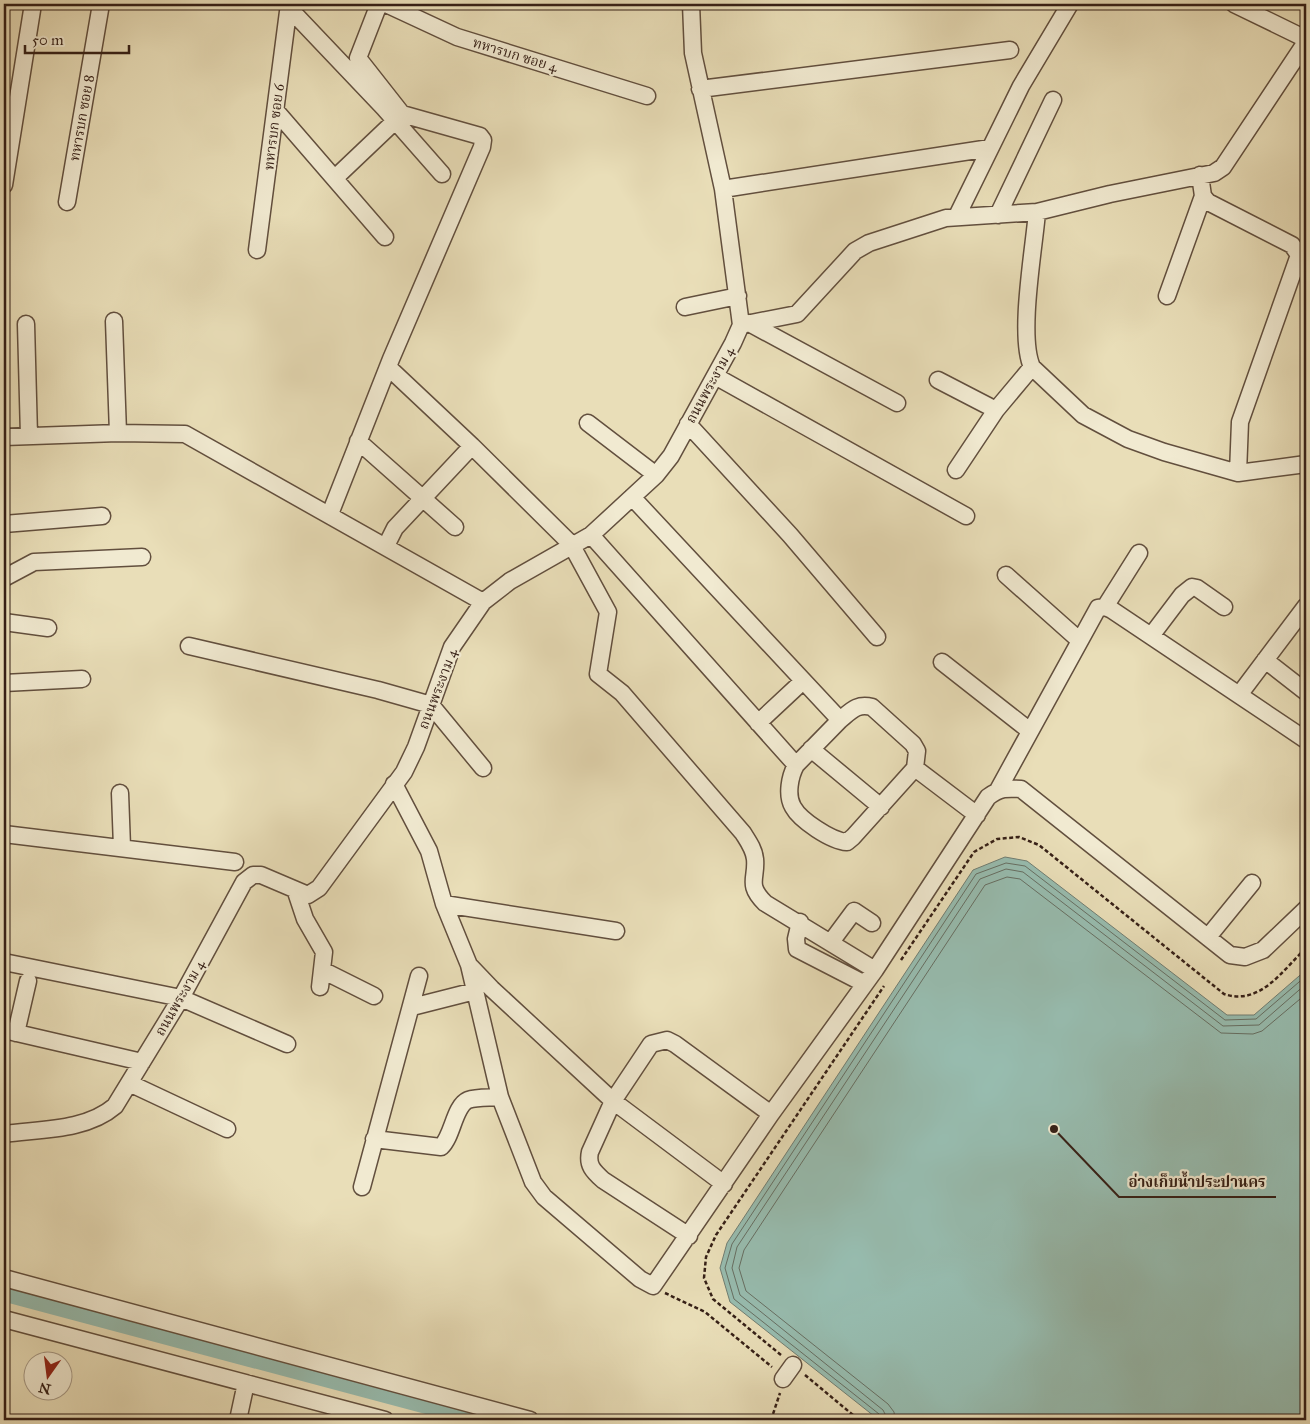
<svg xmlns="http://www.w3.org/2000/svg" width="1310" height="1424" viewBox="0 0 1310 1424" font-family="'IM FELL Great Primer','Noto Serif Thai',serif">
  <rect width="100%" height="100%" fill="#e9deb8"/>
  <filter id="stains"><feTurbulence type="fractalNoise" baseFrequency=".004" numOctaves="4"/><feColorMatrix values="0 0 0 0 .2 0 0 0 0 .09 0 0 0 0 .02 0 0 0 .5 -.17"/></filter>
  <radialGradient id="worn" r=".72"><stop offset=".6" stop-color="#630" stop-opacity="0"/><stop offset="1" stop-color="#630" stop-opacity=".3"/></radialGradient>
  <!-- water -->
  <path fill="#97bcaf" stroke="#707d72" d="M1005,857L1027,861L1227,1015H1254L1306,970V1420H879L730,1302L720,1268L727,1243L973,870Z"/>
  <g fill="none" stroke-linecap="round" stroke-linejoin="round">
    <!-- shore -->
    <path stroke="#666e62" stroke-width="1" d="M881,1420L879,1414L734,1299L725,1268L732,1244L976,874L1006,863L1025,866L1225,1020L1256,1019L1306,976
      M888,1420L883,1410L740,1295L732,1268L737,1247L980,879L1006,869L1023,872L1223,1026L1259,1025L1306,984
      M895,1420L894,1412L888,1404L746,1291L739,1268L744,1250L985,885L1007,877L1020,879L1221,1033L1253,1034L1262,1031L1306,994"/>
    <!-- canal -->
    <path stroke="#97bcaf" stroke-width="15" d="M4,1294L477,1420"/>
    <defs>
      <path id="minor" d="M386,4L457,37L647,96
        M1234,4L1306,39
        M288,7L384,108L442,174
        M700,89L1010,50
        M276,111L385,237
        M1200,175L1203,196L1208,202L1292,245L1299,255L1240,422L1238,473
        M335,178L395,121
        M4,185L33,4
        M723,189L990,148
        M67,202L101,4
        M1037,212C1034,249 1018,336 1032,367L1083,415L1128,439L1164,452L1238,473L1306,464
        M998,215L1053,100
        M957,216L1021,86L1070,4
        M257,250L289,4
        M1167,296L1203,196
        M685,307L738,296
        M114,321L118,433
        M749,323L897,403
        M26,324L29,436
        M741,325L797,314L855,251L869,243L946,218L1037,212L1110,194L1214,173L1223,167L1306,42
        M388,367L472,446L571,544L608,612L598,674L622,693L743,833C748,841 754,849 755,859C757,879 746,884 765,903L875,970
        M715,376L966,516
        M938,380L996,410
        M588,423L656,475
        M688,424L790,535L877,637
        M4,437L118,433L185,434L483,602
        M358,441L455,527
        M956,470L996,410L1032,367
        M330,514L391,359L482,147L483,140L480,136L402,114L358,58L379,4
        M4,524L102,516
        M591,535L796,765L840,720L632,497
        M386,546L395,528L472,446
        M1006,575L1079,640
        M4,578L34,562L142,557
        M1306,606L1239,695L1306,740
        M1105,607L1139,553
        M4,622L48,628
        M1151,636L1182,595L1192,587L1197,588L1224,607
        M189,646L378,690L431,705L483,768
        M1265,660L1306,692
        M942,662L1030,731
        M4,683L82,679
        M758,723L803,681
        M811,749L881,807
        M796,765C790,776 786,795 793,807C800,820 831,841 847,842L853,837L915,768L917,751L913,744L872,707C857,703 851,711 840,720
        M915,768L977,815
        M394,784L429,851L444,904L469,965L500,1097L533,1182L544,1197L640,1279L653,1286L771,1114L875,970L988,797C1000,788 1006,788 1021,789L1230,955L1245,957L1263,950L1306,909
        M998,790L1098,608L1105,607L1112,610L1239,695
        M120,793L122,847
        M4,834L235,862
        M296,892L305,919L324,952L320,987
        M444,904L616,931
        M800,922L796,939L797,949L865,984
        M1208,937L1252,883
        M831,942L854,911L872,923
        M4,962L181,998L287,1044
        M471,967L492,989L613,1101L590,1152C587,1165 593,1171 603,1180L689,1236
        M322,970L374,996
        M412,1007L475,991
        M4,1030L142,1062
        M16,1033L28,981
        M129,1083L227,1129
        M4,1134C40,1129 86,1131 115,1106L181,998L244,882L253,875H261L308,895L319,888L404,772L416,747L452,647L483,602L510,581L591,535L656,475L671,456L733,343L741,325L723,189L693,53L691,4
        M374,1139L441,1147C453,1136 454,1106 468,1100C477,1097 490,1098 500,1097
        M724,1184L613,1101L651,1044L667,1040L675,1044L771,1114
        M362,1187L419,976
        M4,1278L530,1420
        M4,1319L385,1420
        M783,1379L793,1365
        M238,1420L246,1383"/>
    </defs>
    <!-- minor casing -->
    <use href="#minor" stroke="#624f3e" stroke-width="19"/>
    <!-- path -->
    <path stroke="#351f16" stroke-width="2.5" stroke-dasharray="4 2.5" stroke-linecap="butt" d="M901,960L974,852L997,839L1019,837L1039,845L1224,994C1260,1006 1282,971 1306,948
      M665,1293L705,1312L772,1367
      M781,1355L713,1299L704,1278L706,1257L716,1235L884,986
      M805,1375L859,1420
      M771,1420L780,1393"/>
    <!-- minor -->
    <use href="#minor" stroke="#f1ead1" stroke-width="16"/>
  </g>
  <g text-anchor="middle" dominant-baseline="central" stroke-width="4.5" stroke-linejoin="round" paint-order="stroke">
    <!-- street labels -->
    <g font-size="14" fill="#351f16" stroke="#f1ead1">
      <text transform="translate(515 55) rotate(17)">ทหารบก ซอย 4</text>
      <text transform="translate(82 118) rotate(-80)">ทหารบก ซอย 8</text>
      <text transform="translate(274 127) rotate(-83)">ทหารบก ซอย 6</text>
      <text transform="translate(710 385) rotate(-61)">ถนนพระงาม 4</text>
      <text transform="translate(438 689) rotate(-69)">ถนนพระงาม 4</text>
      <text transform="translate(180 998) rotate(-60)">ถนนพระงาม 4</text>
    </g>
  </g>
  <!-- callouts -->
  <path fill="none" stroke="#351f16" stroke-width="2" d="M1054 1129L1119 1197H1276"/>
  <circle fill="#351f16" stroke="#f1ead1" stroke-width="2" cx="1054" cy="1129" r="5"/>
  <g font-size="15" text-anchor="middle" font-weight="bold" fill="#351f16" stroke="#f1ead1" stroke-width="4.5" stroke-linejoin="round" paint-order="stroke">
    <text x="1197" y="1187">อ่างเก็บน้ำประปานคร</text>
  </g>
  <!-- margin -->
  <rect width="1310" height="1424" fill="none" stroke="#e9deb8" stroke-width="20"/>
  <rect x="5" y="5" width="1300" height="1414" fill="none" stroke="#351f16" stroke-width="2.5"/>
  <rect x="10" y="10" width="1290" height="1404" fill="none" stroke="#351f16"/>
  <!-- north arrow -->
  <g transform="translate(48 1376) rotate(194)"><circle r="24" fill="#f1ead1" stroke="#a69986"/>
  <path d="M0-4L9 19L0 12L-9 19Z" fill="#8f2418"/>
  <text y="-8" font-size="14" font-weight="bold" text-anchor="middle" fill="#351f16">N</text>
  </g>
  <!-- scale -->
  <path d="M25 45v8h104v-8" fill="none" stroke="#351f16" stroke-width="2.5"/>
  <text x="32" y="45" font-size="15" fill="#351f16" stroke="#f1ead1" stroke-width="4" paint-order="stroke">50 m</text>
  <rect width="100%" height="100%" filter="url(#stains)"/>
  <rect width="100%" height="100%" fill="url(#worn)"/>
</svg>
